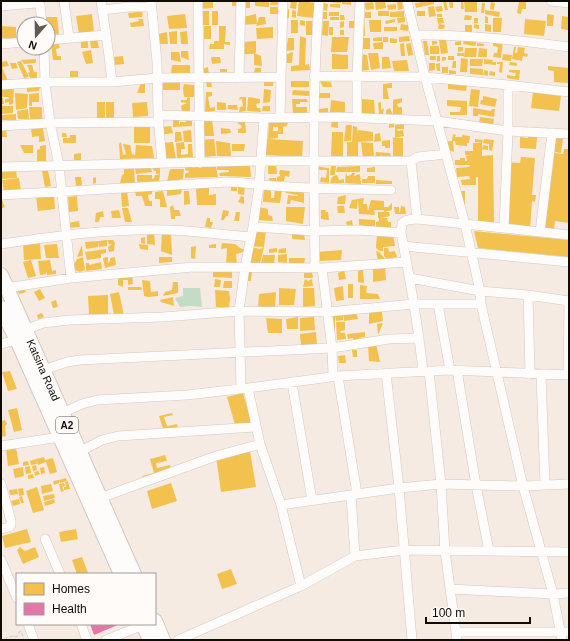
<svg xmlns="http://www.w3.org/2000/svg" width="570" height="641" viewBox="0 0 570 641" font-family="Arial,sans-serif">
  <rect width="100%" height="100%" fill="#f6ebe3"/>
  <!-- green -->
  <path fill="#c4dcc6" d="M183,288H200L202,307L190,306L180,307L175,298L183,296Z"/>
  <!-- homes -->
  <path fill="#f2c14e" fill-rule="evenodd" d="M202,1H213V8L200,9Z
    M232,1H236V6H232Z
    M255,1H269V7L255,6Z
    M271,1H279V5H270Z
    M291,1H297L296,9L290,8Z
    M299,1L316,3L314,18L297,16Z
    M328,1H341V3L328,2Z
    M342,1H351V5L342,4Z
    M375,1H385L386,8L376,10Z
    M397,1H402L403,9L398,10Z
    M428,1H434V4L416,8L415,3Z
    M443,1H446L448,10H445Z
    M464,1H477V12H465Z
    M246,2H250V8H246Z
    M373,2L374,9L366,10L364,3Z
    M449,2H453V8H450Z
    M461,2H463L464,9H461Z
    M491,2L495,3L494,10L490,9Z
    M519,2H526V9H522L521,14L517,13Z
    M324,3L328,4L327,11L323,10Z
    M482,3H485L484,13H481Z
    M330,4H340V8L330,7Z
    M396,4V9L388,10L387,5Z
    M434,6L436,16L429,17L428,7Z
    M442,6L443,11L437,12L435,7Z
    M270,7H279V14H270Z
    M138,9H143L142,17L129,18L128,13L138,12Z
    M285,9H289V18H285Z
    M292,10L296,11V18L292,17Z
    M485,10L500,12L499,17L485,14Z
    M202,11H209V25H202Z
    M212,11H218V25H212Z
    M378,11H389V16H378Z
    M404,11V17H390V12Z
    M417,11H425V16H417Z
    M323,12H327V19H323Z
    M329,12H339V16H329Z
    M362,12H364L365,36H363Z
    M365,12H371V18H365Z
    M92,14L94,32L79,34L76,16Z
    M185,14L187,28L169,29L167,16Z
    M256,14L257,24L259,17H265L266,24L256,26L257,24L241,25L243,17Z
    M437,14H442V17H437Z
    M547,14L554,15L553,26H547Z
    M340,15H344L345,20H340Z
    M465,15L472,16L471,20H464Z
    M485,16L488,17V23H485Z
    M562,16L569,17L568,30L561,29Z
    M43,17H57L59,34L48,35V24H44Z
    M330,17H339V20H330Z
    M405,17V22L398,23L397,18Z
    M33,18V24H25V19Z
    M437,18H443L444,23L438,24Z
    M474,18H478V23H474Z
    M493,18H502L501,32H493Z
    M138,19H143L144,26L131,27L130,23L139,21Z
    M395,19V22L386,24L385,21Z
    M525,19L546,21L544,36L524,34Z
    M291,20H298V33H291Z
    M300,20L305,21V26L300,25Z
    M369,20H381V32H370Z
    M306,21H312V35H306Z
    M323,21H329L328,36L322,35Z
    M344,21V27L340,28V22Z
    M349,21H355V28H349Z
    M401,24L408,25V31L400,30Z
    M439,24L445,25L444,29H438Z
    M474,24L479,25V29L474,28Z
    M485,24L491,25V32L485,31Z
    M465,25H472V32H465Z
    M1,26L16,27V39L1,38Z
    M204,26H211V39H204Z
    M219,26H226L225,42H230V45L224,44V49H209L210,44H214V41H219Z
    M273,27V38L257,39L256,28Z
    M329,27H333V35H329Z
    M384,27H397V31H384Z
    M340,30H344V35H340Z
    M177,31V44H170L169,32Z
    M187,31L188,44H181L180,32Z
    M167,32L168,44H155L158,34Z
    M300,36L306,38L305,65L309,64L310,70L291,71V66L299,65Z
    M409,36L410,41L399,42V37Z
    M332,37H349L347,52H331Z
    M382,37V41H373V38Z
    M383,37H388V42H383Z
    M288,38H294V50L286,51Z
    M363,38H370V49H363Z
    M390,38L397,39V43H390Z
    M97,39L99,48H91L90,40Z
    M446,39L448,53L441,54L439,40Z
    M464,40L476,42L475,46L463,44Z
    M81,41H88V48H81Z
    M256,41V53L240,55L243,42Z
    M423,41H427L429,55H425Z
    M432,41H437V44L432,45Z
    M461,41V45H455V42Z
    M493,41L503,42L501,58L493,57L494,53H497L498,47L493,46Z
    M383,42V49H374L373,43Z
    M404,43L405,56H401L400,44Z
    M411,43L413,55L408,56L406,44Z
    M477,43L484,44V46H477Z
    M51,44H59L60,48L56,49L57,56H61V60H53Z
    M430,46H439V54H430Z
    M458,47H463V51L458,52Z
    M514,47H516L515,53H517L518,47L525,48L524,53L528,54L527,57L523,56L522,61L512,59Z
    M465,48H477L476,57H464Z
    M479,48L487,49V57H478Z
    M91,50L93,63L86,64L82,52Z
    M181,51H188L189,60L181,57Z
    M171,52H179L181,62L171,60Z
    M293,52L292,63H287V54Z
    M254,53L261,56L262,66L254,65Z
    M368,53H378L380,68L371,70Z
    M457,53H464V56H457Z
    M332,54L348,55V69H332Z
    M361,54L367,55L369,70L359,71Z
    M503,54L512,55L511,61L502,60Z
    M123,56L124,64L115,65L114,57Z
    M430,56H436V60H430Z
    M437,56H440V61L437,62Z
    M448,56H454V60H448Z
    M211,57H220L221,63L212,64Z
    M382,57H389L391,68L382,69Z
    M442,57H446V60L442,61Z
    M461,58L468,59L467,72H460Z
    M36,59V63L24,64L21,60Z
    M470,59H483L482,66H470Z
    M484,59L493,60L492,62H496V65L484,64Z
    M407,60L409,71H394L392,61Z
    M7,61L9,66L2,67L8,81L2,80L1,62Z
    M21,61L29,77L24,78L17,62Z
    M453,61H456V68H452Z
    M497,62H503L502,73L499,72L500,64H497Z
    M510,62L517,63V66L509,65Z
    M10,63H16L18,68L12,69Z
    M429,63H435V70L429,71Z
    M440,63V71H437L436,64Z
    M27,65H32L34,72H37V78H30L28,73L30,72Z
    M172,65H190V73L171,74Z
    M548,66L569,68V83L554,82V71L548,70Z
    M208,67L209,75L202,76V69Z
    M442,67H448V73H442Z
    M255,68H261V74L254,73Z
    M470,68L483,69V75L470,74Z
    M220,69H227V72H220Z
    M449,70L456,71V74H449Z
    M484,70L488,71V76L483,75Z
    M509,70H520L519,80L507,78V75L515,76L516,73L509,72Z
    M70,71H78V78H70Z
    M490,71L495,72V76L489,75Z
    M264,79H274L273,86H264Z
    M180,80V90H163V81Z
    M201,80H211L212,87H207L206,82L204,83V86H201Z
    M291,81H309V87H291Z
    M320,81L331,82L332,87H323Z
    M141,83H145V93H137Z
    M392,83V88H387L389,99H383V84Z
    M448,83L467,85L466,91L448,89Z
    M184,84L194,85L195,97H184L183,89Z
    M40,86L39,91L27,92V87Z
    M14,88L13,104L9,105V102L5,103V99H9L8,97H1V89Z
    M264,89L271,90L270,102L263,103Z
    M471,89L480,90L478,107L469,106Z
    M293,90L309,91V96L292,95Z
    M206,92H212V96L208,97L210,108L215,107V111L205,112Z
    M533,92L561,96L559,111L531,108Z
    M15,93L28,94L27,108L16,110Z
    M39,93V102H32V106H29V94Z
    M320,93H330V98H318Z
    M483,96L497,99L495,107L480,104L481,100H483Z
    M190,97V111H182L181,106L187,103L181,102V100H187V98Z
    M240,97H246V111L239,112L240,107L243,106L242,99L239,100Z
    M249,97L260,99V103L256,104L257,108H260L261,112L247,111L248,98Z
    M1,98H3L4,104H1Z
    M402,98V102L397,104L398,107H402V114L393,115H386V110L390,108L393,115V100Z
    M292,99H307L308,102H300V104H296V107H307V113H293Z
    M361,99L374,100L375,115H359Z
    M331,100L345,102V115L330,113Z
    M447,100L467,101V115H450V112H460L461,107L447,106Z
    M97,102H105V118H97Z
    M106,102H114V118H106Z
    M147,102L148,116L133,117L132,103Z
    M217,102L226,103V110H217Z
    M381,102V110L384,108L383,114H379L378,103Z
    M228,105H237L238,110L228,109Z
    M1,106H13V113L2,114Z
    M263,106H270V111H262Z
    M29,107H42V119H30Z
    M328,108V113L318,114L319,109Z
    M473,108L491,111L492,109H495L494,117L478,114V116H473Z
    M28,109L29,119H18L17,111Z
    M16,114V120H1V115Z
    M480,117L494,119L493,125L479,123Z
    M179,118V124H180V122H186L185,118H192V126L173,127V119Z
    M201,120H212L214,136H201Z
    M238,121H245L246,133H238V129L242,128L241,125L238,124Z
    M288,121L287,126L283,127V134H278V138L268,139L303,141L302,157L263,155L264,139H268L269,123ZM273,127H278V131H273Z
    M332,121H338V128L331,127Z
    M389,122H394V127L389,128Z
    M404,124V129H397L398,131L403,130L404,136L395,138H403V157L393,158V137L395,138V125Z
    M150,125V143H134V126Z
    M346,125H352L351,141H344Z
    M171,126L173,133L161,135V127Z
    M353,126L357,127L358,134V130L373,132V141L358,142V158L347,156V142H352Z
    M31,128H43L45,141L39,142V136L32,137Z
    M221,128L230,129L231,133L221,134Z
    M1,129H6L7,137H1Z
    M191,130L192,142H184L183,131Z
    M175,132H181L182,141L175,142Z
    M332,132H343V157L331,156Z
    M62,133H66L67,137H62Z
    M380,133L381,141L374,142L375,134Z
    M453,134L456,135L455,137H462V135L470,136L469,143H467V146L456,145L455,141H452Z
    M70,135H76V143H63V138H70Z
    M528,136L537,137L536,149L520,148V137L528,138Z
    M549,137L563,139L561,153L547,151Z
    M214,139L216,156L200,157V140Z
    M475,139L483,140L482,143L475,142Z
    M484,139L494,140L492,151L489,150V144L483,143Z
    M390,140V148H385V146H382V141Z
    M216,141L230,143L231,156H217Z
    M453,141L454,152L443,149L442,142Z
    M121,142L123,155L126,154L123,144L130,145L132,154L135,155L136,145L152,146L154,158L120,159L119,144Z
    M173,142L176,159H163L162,143Z
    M184,142L185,149H181V155L188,154V144H192L193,157L177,158L176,143Z
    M361,142L373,143L374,158H363Z
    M473,143H482V156L493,155L494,222H478V177H476V185H462L461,180L470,179L469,176L457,177L456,168L469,167L470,165H455V160H460V158H465V161H467L466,156H472L465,155V151H473Z
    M232,144H245L244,151H232Z
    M20,145H33V153H24Z
    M46,145V161H37V150L40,149V146Z
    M483,145L488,146V150L482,149Z
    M564,149H569V223L555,221L554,229L538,227L548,152L563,154Z
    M376,152L390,153L392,159L382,158V153L381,159H375Z
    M81,153V160H74V154Z
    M521,157L535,158L532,195H536L535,202L532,201L530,229L500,226L506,162L520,163Z
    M268,164H276L277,174H268Z
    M193,165V168L200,166L216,167L218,177L185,178V174L189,172V171L185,170L186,166Z
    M250,165L251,177L220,176L219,173L229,172V170H217V166Z
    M336,165L335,175H330L331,166Z
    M160,166V175L156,174V171L153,170V167Z
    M315,166L329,168V183L320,182L321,177L326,178L327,170H317Z
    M360,166V172H336L337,167Z
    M151,167L152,172L136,174L135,169Z
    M375,167V172H367V168Z
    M124,168H134L135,183H120L122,175L124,174Z
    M170,169H184L183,179L167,182Z
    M16,170L17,178L2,179L1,171Z
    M48,170L51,186L45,187L42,171Z
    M280,170L290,171L289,177L285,176L284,181H277V177L280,176V174H279Z
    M346,172L347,176L351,175L352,173H355L354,176L360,174L361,184L345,183Z
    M137,175H152V179L154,178L155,175H160L159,181L137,183Z
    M337,175L339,180L344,179V183H330L331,179L333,176Z
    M368,176H375V183H362V179H367Z
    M75,177H81L82,185L76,186Z
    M96,177V183L93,184V178Z
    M19,178L21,190L4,191L2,180Z
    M269,178H276L277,182L270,181Z
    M376,180L392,181V184H376Z
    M245,186L244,195L238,194V187Z
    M231,187H237V191H231Z
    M264,187L271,188V198H274L275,189L282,190L280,203L263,202Z
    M182,188L181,194L167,196V189Z
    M196,188H209V195L216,194V205H197Z
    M286,190L304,191V203L291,200L290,204H287L288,195L298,196L297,195L286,193Z
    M127,191L129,206L122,207L121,192Z
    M135,191H152V194L148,195L149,201H152V206H145L142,196H136Z
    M163,191L167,207H160V199H155V192Z
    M184,191H189L190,204L184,205Z
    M460,191H465V219Z
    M54,195L55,209L38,211L36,197Z
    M346,195L345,204H337L338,197Z
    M77,196L78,211L69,212L68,197Z
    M241,196L244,197V204L238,202Z
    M1,198L5,207L1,209Z
    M364,198L363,204H367L368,211L371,200L384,201V207H388L392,203V210L384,212V210H374L375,215L359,214L358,199Z
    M358,199L357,209L349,208L352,200Z
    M173,205L174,210H179L181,216H175V219H171L170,207Z
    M337,206H344L345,213H338Z
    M401,206L405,207L406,214H395L394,207H399V213L400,212Z
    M259,207L268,209V215L272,216L273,221L256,220Z
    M286,207H305L303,224L286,221Z
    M122,208H128L132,222H125Z
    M119,210L121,218H112L111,211Z
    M223,210L229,211L228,216H226L224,220H221Z
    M321,210H326L325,212H328L329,220L321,219Z
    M103,211L104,217H100L99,222H95L96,213Z
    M236,212H240L239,221H234Z
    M378,212H389L390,216L381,218H387L388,222H391V228L376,229V222L379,221V218H378Z
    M207,218H210V222H213L211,228L205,227Z
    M359,219L375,220V229L359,227Z
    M352,220L353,226H347L346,222Z
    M79,221L80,227L67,228V223Z
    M254,229L266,230L264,247L249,246Z
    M162,231L171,232L172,255L161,251Z
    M474,231L569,240V257L478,248Z
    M154,232L155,245L147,244V233Z
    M292,232L304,234L305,240L292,239Z
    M377,234L393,235L395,246L383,247V251H380L376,248Z
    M145,237V244L141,243V238Z
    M107,240V246L99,247V241L107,240H113L115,243L114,251L109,252L108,247L112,244H109Z
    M99,241L98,247L86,249L85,242Z
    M40,243L41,259L24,260L23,244Z
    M222,243L235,244L240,248L245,250L243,252L236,254L237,264H226L227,248L221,249Z
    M57,244L59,258H46L44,245Z
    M139,244L148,245V250L140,249Z
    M216,244V248H209V245Z
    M82,245L83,256L77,257Z
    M196,246L195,259L191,258V247Z
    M251,247L260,249L264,247L260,263H247Z
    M277,248V252L269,253V249Z
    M286,248V253H278L279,249Z
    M384,248H388L389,252L395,251L397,257L387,259L384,256Z
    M106,249V253L101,254V258L87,260L85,252Z
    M342,250L341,260L317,261V252Z
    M376,251L379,252L386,260L378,261Z
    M287,254V263L278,262V255Z
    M263,255H275L274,264L261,263Z
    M83,257L85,270L80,272L72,269L77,259Z
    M108,257V263L110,261V258L115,257L116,265L105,268L103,258Z
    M159,257H172V262L159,263Z
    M289,258H305L304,265L289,266Z
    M31,260L36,276L28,278L23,262Z
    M50,260L52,271L56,270V274L47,275V271L46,274L40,275L38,261Z
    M101,262L102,269L86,271V263H89V265Z
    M385,266L386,280L373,282V269Z
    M363,269L364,283L358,282V271Z
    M344,270L346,279L339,280L338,273Z
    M213,271H232V278L213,277Z
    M252,271L251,281H244L246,272Z
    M312,272L313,278H304V273Z
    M132,275L133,284L128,285V280H123V287L118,285V276Z
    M215,279L221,280L220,287H214Z
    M305,279L308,281L312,279L313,286L303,287Z
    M142,280L150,281L151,292L158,291V296L148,297L144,296Z
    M224,281H232V288H223Z
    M173,282H178V293L163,296L165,292L172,290Z
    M348,284H353V298H348Z
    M360,285L367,286L366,293L378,294L380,299H360Z
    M24,286L26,292L19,294L17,288Z
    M343,286L344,300L336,301L334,288Z
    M128,287H141L142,290H128Z
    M279,288L296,289L294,305H279Z
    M303,288H314L315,306L303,307Z
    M40,289L45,298L39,301L34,292Z
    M215,290L229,291L230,299L229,308L216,307Z
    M119,292L124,316L114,315L110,294Z
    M276,292L275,307H258L259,294Z
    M108,295V314H89L88,296Z
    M173,297L174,306L161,302L160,300Z
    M56,300L58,307L53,308L51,302Z
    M388,309L382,312L383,321L369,324V311Z
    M356,312L358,319L344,321V315Z
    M42,313L44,317L38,319L37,315Z
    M344,314L343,320L336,321L335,316Z
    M335,316V328L330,329L328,317Z
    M298,317V329H287L286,319Z
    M314,317L315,330L300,331V318Z
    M266,318L282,319V333H268Z
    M336,322H345V330L340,331L341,333H345L346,339L337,340Z
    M383,323L378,335L377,324Z
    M316,332L317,345L301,346L300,334Z
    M365,332V337L359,338V340L355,341L353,338L348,339L347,334Z
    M376,344L380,362L369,361L368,345Z
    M352,350H357V357H353Z
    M345,355L346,363H339L338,356Z
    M10,371L17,389L8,391L2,372Z
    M243,393L252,424L236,428L227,397Z
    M17,408L22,430L14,432L8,410Z
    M172,413L173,415L164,417L167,426L177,424L178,429L164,432L159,416Z
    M5,420L7,424L5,426L6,436L1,437V421Z
    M16,448L19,464L8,466L6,449Z
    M250,451L256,487L221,492L216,456Z
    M165,455L167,461L156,463L157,468L170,465L172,470L143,477L142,476L154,473L150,459Z
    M44,457L45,460L53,458L57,472L50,474L46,462L38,465L36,459Z
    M36,459L37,464L31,465L30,461Z
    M28,461L29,465L23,466V462Z
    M36,465L37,470L33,471L32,466Z
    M30,466L31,473L26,474L25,467Z
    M23,467L24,476L15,478L13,469Z
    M44,467L45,473L41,474L40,468Z
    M38,471L40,474L35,476L34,472Z
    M33,474L34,478L28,479V475Z
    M66,478L67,481L60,483L59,480Z
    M59,480V483L54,485L53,481Z
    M68,481L70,489L64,490V487H66L65,482Z
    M64,483L65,486L62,487L64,491L61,492L59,484Z
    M171,483L177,501L152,509L147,491Z
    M51,484L53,491L42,494L41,486Z
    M37,487L44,510L33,513L26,491Z
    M23,488L24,495L19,496L18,489Z
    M17,489L18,494L10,495L9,490Z
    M54,494L55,498L44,501L43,496Z
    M22,496L24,503H21L19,497Z
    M19,499L20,504L13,506L11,501Z
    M54,499L55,503L45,506L44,502Z
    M27,529L31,542L5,548L2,536Z
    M76,529L78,539L61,542L59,532Z
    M20,547L25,551L35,547L39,557L23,564L17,550Z
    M82,557L88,573L77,574L72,560Z
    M231,569L237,584L222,589L217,574Z"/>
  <!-- health -->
  <path fill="#e377a8" d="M90,624H120L94,635Z"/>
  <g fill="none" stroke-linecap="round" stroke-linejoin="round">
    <defs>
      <path id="minor" d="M64,1L69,38
        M101,1L109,56L112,82
        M151,1L157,62L158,115
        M198,1L200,163
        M407,1L425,77L465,224L480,291L481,304L523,486L553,594L562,640
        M551,1L569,3
        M1,6L36,3L40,5L42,24
        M102,10L129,7H151
        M415,35C466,34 518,40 569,47
        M48,40L106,35
        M1,44L24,42
        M44,48L45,82L50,123L59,165L71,278
        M314,76L425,77L508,85L569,92
        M239,78L241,1
        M1,85L45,82H112L157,78L281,77
        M280,118L283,1
        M357,118V76L360,1
        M1,126L50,123L159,122
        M411,161L417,219
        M162,163L158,115L264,118L339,117L437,121L508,131L569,134
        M1,167L261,161H411L418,157L446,154
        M1,195L228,182C243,182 258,185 274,186C313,189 352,189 391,190
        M253,227L314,231L359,230L401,233C410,279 418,325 423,371
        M504,228L508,131V85
        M540,232L552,133
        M401,233L402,223L407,220L417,219L569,235
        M1,244C56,236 113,228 169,230C196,231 224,235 251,237
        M403,246L569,262
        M315,268C314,179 312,90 319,1
        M322,268L332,348L333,376
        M410,278L480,291L528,295L569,301
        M6,288L71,278L193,267L322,268L407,262
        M528,295L530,374
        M438,304L450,370
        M25,330L43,323L70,320L163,317L239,311L327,312L414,304H481
        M1,344L17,340
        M43,370L67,362L80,360L332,348L389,339L419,338
        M457,370L476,485L489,551
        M429,371L441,484L445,551L457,640
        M386,373L399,488L412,640
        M541,374L545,485
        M568,375L569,301
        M338,376L357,494
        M292,383L312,500
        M248,388L260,444L281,505L301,586
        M241,389L239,311L245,267L253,227L259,186L264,118
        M62,413L82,404L97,400L187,395L248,388L338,376L450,370L569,375
        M1,446L60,437
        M79,452L102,440L118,436L255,427
        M1,484L11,521V525L9,527L1,529
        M351,495L355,556
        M100,498L216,456L260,444
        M281,505L399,488L441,484L523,486L569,484
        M45,539L60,574
        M1,560L17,598
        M450,589L553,594L569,593
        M28,624L34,640
        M81,624L87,640
        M456,632H569
        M106,640L143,625
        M178,640L301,586L355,556L404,550L569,552"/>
      <g id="highway">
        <path id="s1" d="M1,275L134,574"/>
        <path d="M1,308L17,340L121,574"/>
        <path d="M155,621L163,640"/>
        <path d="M143,624L150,640"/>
      </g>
    </defs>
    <!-- minor casing -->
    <use href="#minor" stroke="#d1c8c2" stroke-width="10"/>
    <!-- highway casing -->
    <use href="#highway" stroke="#d1c8c2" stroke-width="16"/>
    <!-- path -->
    <path stroke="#d0ccca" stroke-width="1" stroke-dasharray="4 2" stroke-linecap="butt" d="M7,640L6,638L14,636V637L18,636V633L21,631L24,640"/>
    <!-- minor -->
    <use href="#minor" stroke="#fefcfb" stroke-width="9"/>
    <!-- highway -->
    <use href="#highway" stroke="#fefcfb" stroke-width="14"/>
  </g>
  <g text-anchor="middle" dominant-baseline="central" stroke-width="4" stroke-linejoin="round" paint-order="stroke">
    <!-- shield labels -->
    <rect fill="#fffbf8" stroke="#58534f" stroke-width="1" x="56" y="417" width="22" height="16" rx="3"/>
    <g font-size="10" font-weight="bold" fill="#110b06">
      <text x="67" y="425">A2</text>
    </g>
    <!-- street labels -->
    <g font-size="11" fill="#110b06" stroke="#fffbf8">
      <text stroke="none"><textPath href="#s1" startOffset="104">Katsina Road</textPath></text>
    </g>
  </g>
  <!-- border -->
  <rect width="570" height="641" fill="none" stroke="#110b06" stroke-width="4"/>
  <!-- legend -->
  <rect x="16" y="573" width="140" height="52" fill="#fffbf8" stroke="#a09b97"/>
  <rect x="24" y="583" width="20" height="12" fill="#f2c14e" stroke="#a09b97"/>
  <text x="52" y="593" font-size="12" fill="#110b06">Homes</text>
  <rect x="24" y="603" width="20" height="12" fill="#e377a8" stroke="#a09b97"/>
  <text x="52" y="613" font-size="12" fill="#110b06">Health</text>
  <!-- north arrow -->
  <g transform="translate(36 36) rotate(200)"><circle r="19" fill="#fffbf8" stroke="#a09b97"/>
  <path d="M0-3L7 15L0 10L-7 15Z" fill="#615953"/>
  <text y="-6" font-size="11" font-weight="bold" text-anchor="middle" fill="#110b06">N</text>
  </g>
  <!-- scale -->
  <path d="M426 617v6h104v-6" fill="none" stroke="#110b06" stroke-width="2"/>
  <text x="432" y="617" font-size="12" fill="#110b06" stroke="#fffbf8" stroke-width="3" paint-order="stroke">100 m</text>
</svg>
